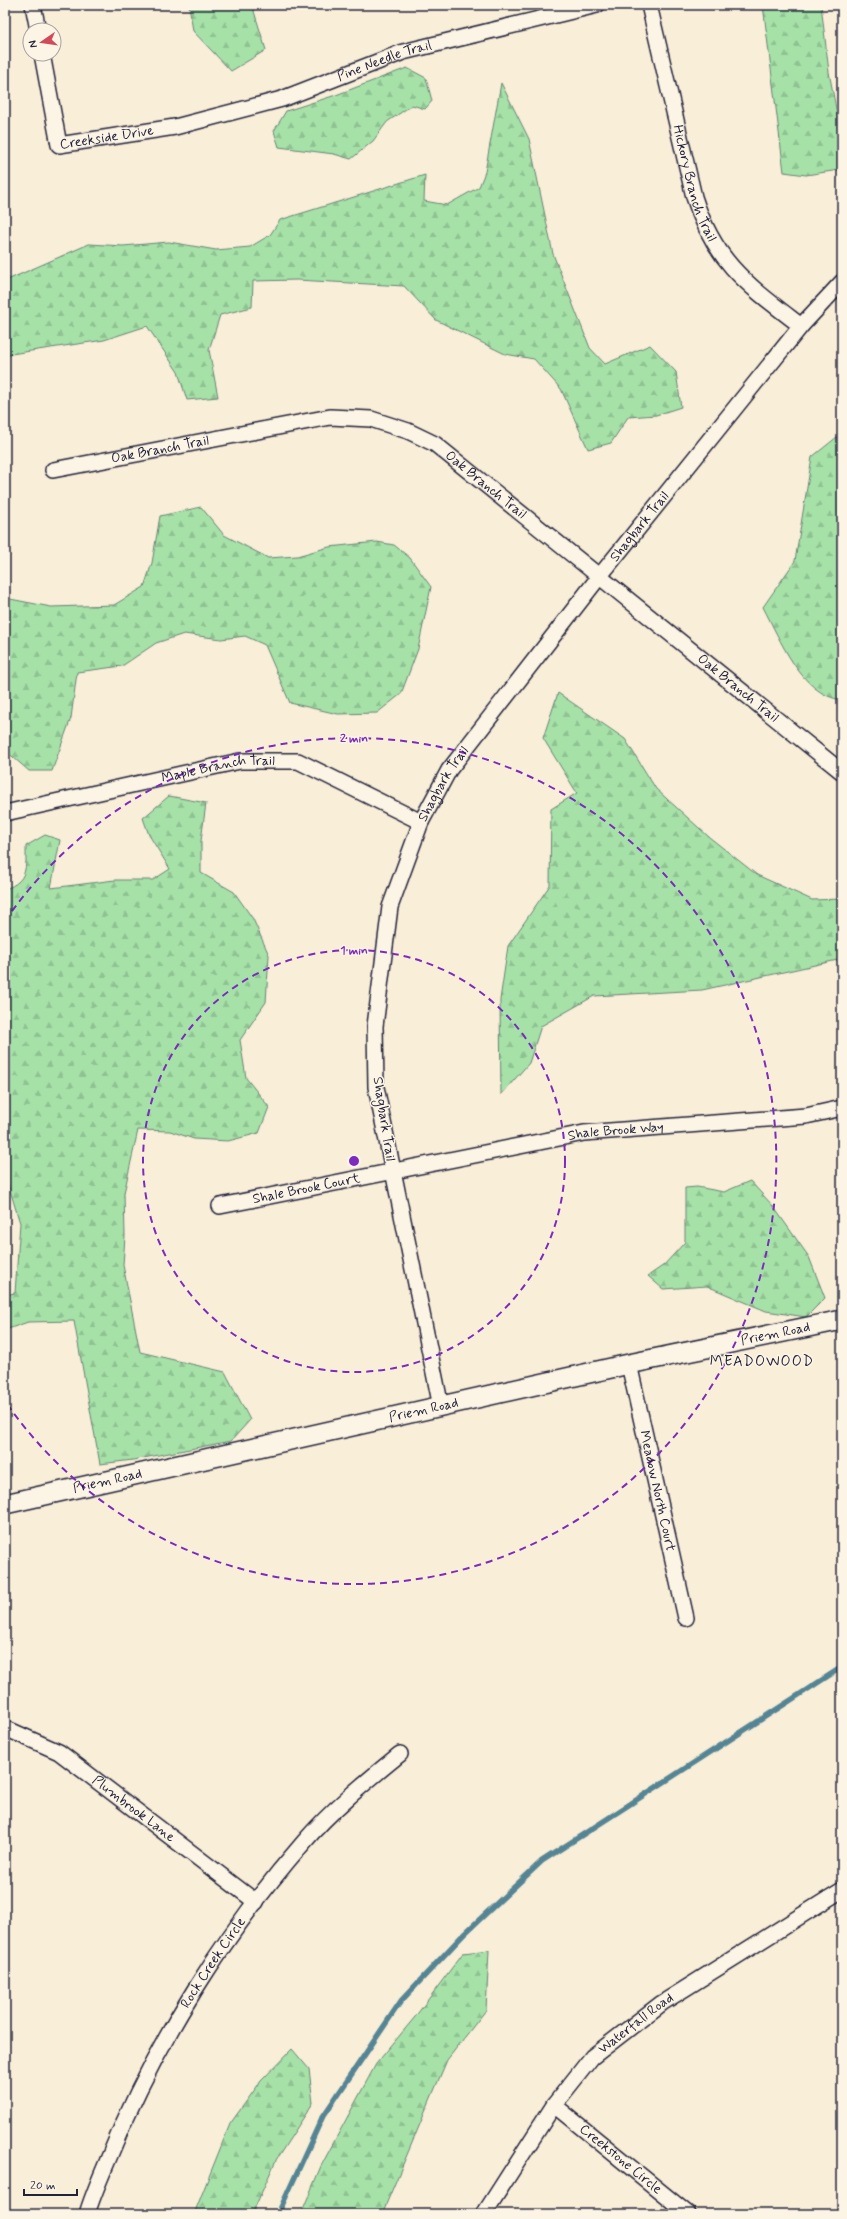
<svg xmlns="http://www.w3.org/2000/svg" width="847" height="2219" viewBox="0 0 847 2219" font-family="Mynerve,sans-serif">
  <defs>
    <pattern id="forest-firs" width="22" height="20" patternUnits="userSpaceOnUse"><rect width="22" height="20" fill="#a6e2a8"/><path d="M5 1l3.5 6h-7zM16 11l3.5 6h-7z" fill="#8fc292"/></pattern>
  </defs>
  <rect width="100%" height="100%" fill="#f9eed8"/>
  <filter id="ink" filterUnits="userSpaceOnUse"><feTurbulence type="fractalNoise" baseFrequency=".025" numOctaves="2"/><feDisplacementMap in="SourceGraphic" scale="8" xChannelSelector="R" yChannelSelector="G"/><feConvolveMatrix kernelMatrix="1 2 1 2 8 2 1 2 1" color-interpolation-filters="sRGB"/></filter>
  <g filter="url(#ink)">
    <!-- forest -->
    <path fill="url(#forest-firs)" stroke="#648272" d="M189,5H252L266,50L231,71L193,31Z
      M763,5H821L829,72L842,140L839,170L806,175L784,172Z
      M407,68L426,78L432,101L425,109L412,105L387,122L373,141L351,159L334,154L279,147L274,131L286,111L336,95Z
      M501,83L529,139L553,254L590,348L605,364L650,345L676,372L681,407L656,415L628,417L611,443L588,449L561,389L534,359L505,354L436,320L404,286L297,280L253,281L252,307L220,315L209,350L218,397L187,400L178,372L147,326L104,340L11,354L5,358V281L89,244L123,246L169,242L216,250L250,247L270,235L280,220L425,175L424,201L447,205L479,187L485,172Z
      M842,433V700C801,695 780,639 763,607L795,561L812,457Z
      M201,507L224,535L268,558L297,556L329,547L377,542L394,545L410,558L431,587L418,649L401,694L377,713L338,714L290,703L265,645L245,636L221,639L184,634L156,643L122,666L77,672L71,718L52,771H29L5,750V598L51,607L114,605L144,587L152,563L160,516Z
      M558,693L625,739L656,789L709,837L757,875L812,900L842,899V959L702,990L594,996L541,1026L529,1063L501,1095L500,1000L508,946L550,885L551,809L577,793L543,738Z
      M169,796L206,803L201,841V873L234,892L253,919L269,955L266,1002L240,1040L246,1078L269,1107L259,1133L228,1141L194,1139L170,1131L138,1130L124,1193L125,1236L123,1265L140,1352L225,1372L250,1420L231,1441L133,1460L100,1464L74,1321L28,1322L5,1330V1295L15,1293L20,1223L5,1174V889C28,881 26,868 26,846L45,835L60,840L51,888L115,880H153L170,869L149,835L143,818Z
      M750,1181L773,1206L809,1257L825,1298L806,1317L766,1311L707,1286L663,1289L648,1276L664,1265L685,1242V1188L697,1187L724,1192Z
      M489,1950L486,2010L447,2060L382,2214H301L321,2166L376,2064L415,2017L463,1953Z
      M292,2049L309,2069L313,2103L276,2160L252,2214H194L230,2124L261,2081Z"/>
    <g fill="none" stroke-linecap="round" stroke-linejoin="round">
      <!-- stream -->
      <path stroke="#548594" stroke-width="5.5" d="M278,2214L322,2118L401,2001L463,1935L542,1861L842,1667"/>
      <defs>
        <g id="minor">
          <path d="M33,5L38,30"/>
          <path id="s1" d="M649,5L694,197C715,263 748,285 801,326"/>
          <path id="s2" d="M42,54L59,145L175,127L282,99L403,52L597,5"/>
          <path id="s3" d="M53,470L330,417L371,419L408,431L435,444L842,772"/>
          <path id="s4" d="M5,813L240,761H298L421,822"/>
          <path id="s5" d="M220,1206L584,1133L806,1116L842,1108"/>
          <path id="s6" d="M629,1364L686,1618"/>
          <path id="s7" d="M441,1407L376,1087L375,1026L390,907L421,822L449,770L599,577L801,326L842,282"/>
          <path id="s8" d="M5,1728L59,1752L256,1902"/>
          <path id="s9" d="M554,2105L688,2214"/>
          <path id="s10" d="M87,2214C93,2194 102,2174 110,2155C154,2045 226,1931 304,1842C332,1809 367,1781 400,1754"/>
          <path id="s11" d="M484,2214L554,2105L592,2057L662,2003L842,1890"/>
        </g>
        <g id="tertiary">
          <path id="s12" d="M5,1504L629,1364L842,1320"/>
        </g>
      </defs>
      <!-- minor casing -->
      <use href="#minor" stroke="#22223b" stroke-width="18"/>
      <!-- tertiary casing -->
      <use href="#tertiary" stroke="#22223b" stroke-width="22"/>
      <!-- minor -->
      <use href="#minor" stroke="#fcf5e5" stroke-width="15"/>
      <!-- tertiary -->
      <use href="#tertiary" stroke="#fcf5e5" stroke-width="19"/>
    </g>
  </g>
  <!-- distance rings -->
  <g fill="none" stroke="#7b2cbf" stroke-width="2" stroke-dasharray="7 5">
    <circle cx="354" cy="1161" r="211"/>
    <path d="M5 921A423 423 0 1 1 5 1401"/>
  </g>
  <g text-anchor="middle" dominant-baseline="central" stroke-width="3" stroke-linejoin="round" paint-order="stroke">
    <!-- street labels -->
    <g font-size="14" fill="#22223b" stroke="#fcf5e5">
      <text stroke="none"><textPath href="#s2" startOffset="430">Pine Needle Trail</textPath></text>
      <text stroke="none"><textPath href="#s2" startOffset="141">Creekside Drive</textPath></text>
      <text stroke="none"><textPath href="#s1" startOffset="184">Hickory Branch Trail</textPath></text>
      <text stroke="none"><textPath href="#s3" startOffset="109">Oak Branch Trail</textPath></text>
      <text stroke="none"><textPath href="#s3" startOffset="457">Oak Branch Trail</textPath></text>
      <text stroke="none"><textPath href="#s7" startOffset="966">Shagbark Trail</textPath></text>
      <text stroke="none"><textPath href="#s3" startOffset="781">Oak Branch Trail</textPath></text>
      <text stroke="none"><textPath href="#s4" startOffset="218">Maple Branch Trail</textPath></text>
      <text stroke="none"><textPath href="#s7" startOffset="642">Shagbark Trail</textPath></text>
      <text transform="translate(384 1119) rotate(81)">Shagbark Trail</text>
      <text stroke="none"><textPath href="#s5" startOffset="403">Shale Brook Way</textPath></text>
      <text stroke="none"><textPath href="#s5" startOffset="88">Shale Brook Court</textPath></text>
      <text stroke="none"><textPath href="#s12" startOffset="789">Priem Road</textPath></text>
      <text stroke="none"><textPath href="#s12" startOffset="429">Priem Road</textPath></text>
      <text stroke="none"><textPath href="#s12" startOffset="105">Priem Road</textPath></text>
      <text stroke="none"><textPath href="#s6" startOffset="130">Meadow North Court</textPath></text>
      <text stroke="none"><textPath href="#s8" startOffset="153">Plumbrook Lane</textPath></text>
      <text stroke="none"><textPath href="#s10" startOffset="282">Rock Creek Circle</textPath></text>
      <text stroke="none"><textPath href="#s11" startOffset="246">Waterfall Road</textPath></text>
      <text stroke="none"><textPath href="#s9" startOffset="86">Creekstone Circle</textPath></text>
    </g>
    <!-- neighbourhood labels -->
    <g font-size="15" letter-spacing="1" fill="#22223b" stroke="#fcf5e5">
      <text x="762" y="1362">MEADOWOOD</text>
    </g>
  </g>
  <circle cx="354" cy="1161" r="6" fill="#7b2cbf" stroke="#fcf5e5" stroke-width="2"/>
  <g font-size="12" text-anchor="middle" font-weight="bold" fill="#7b2cbf" stroke="#fcf5e5" stroke-width="3" stroke-linejoin="round" paint-order="stroke">
    <text x="354" y="742">2 min</text>
    <text x="354" y="954">1 min</text>
  </g>
  <!-- margin -->
  <rect width="847" height="2219" fill="none" stroke="#fcf5e5" stroke-width="20"/>
  <rect x="10" y="10" width="827" height="2199" fill="none" stroke="#22223b" stroke-width="1.5" filter="url(#ink)"/>
  <!-- north arrow -->
  <g transform="translate(42 42) rotate(257)"><circle r="19" fill="#fcf5e5" stroke="#a5a1a1"/>
  <path d="M0-3L7 15L0 10L-7 15Z" fill="#d1495b"/>
  <text y="-6" font-size="11" font-weight="bold" text-anchor="middle" fill="#22223b">N</text>
  </g>
  <!-- scale -->
  <path d="M24 2189v6h53v-6" fill="none" stroke="#22223b" stroke-width="2"/>
  <text x="30" y="2189" font-size="12" fill="#22223b" stroke="#fcf5e5" stroke-width="3" paint-order="stroke">20 m</text>
</svg>
